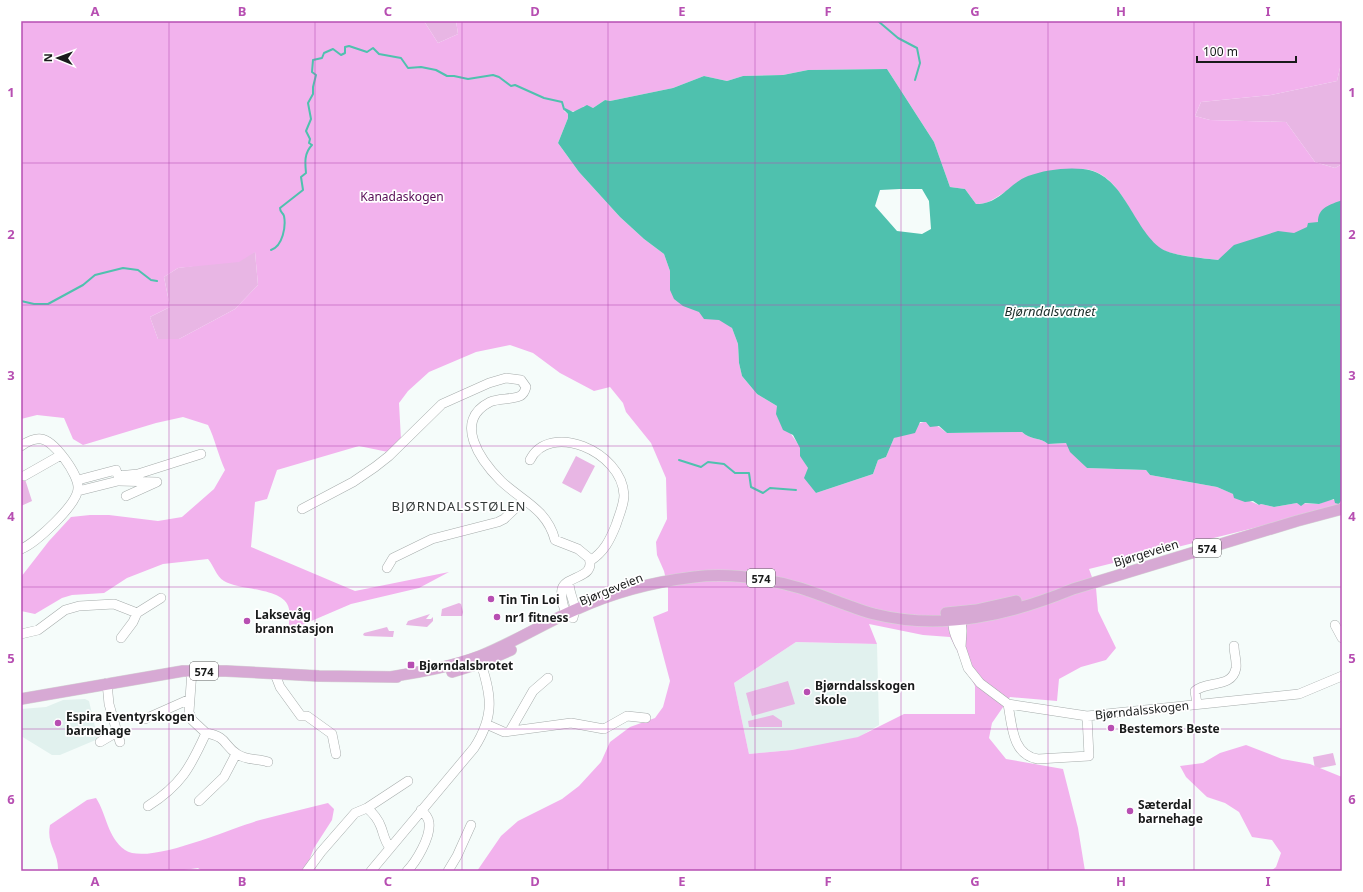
<svg xmlns="http://www.w3.org/2000/svg" width="1363" height="892" viewBox="0 0 1363 892" font-family="'Noto Sans',sans-serif">
  <rect width="100%" height="100%" fill="#f5fcfa"/>
  <!-- built -->
  <path fill="#e1f1ee" d="M796,642L877,644L879,725L859,737L831,744L792,750L749,754L734,683Z
    M85,699L89,701L98,739L60,755H52L21,736V709L46,707L63,700Z"/>
  <!-- green -->
  <path fill="#e8b6e4" d="M424,21H456L458,34L438,43Z
    M1342,59V164L1335,168L1315,162L1286,122L1210,120L1195,116L1201,102L1271,95L1337,81Z
    M255,252L258,285L235,309L179,339H158L150,317L170,307L164,277L178,268L193,266Z
    M576,456L595,466L581,493L562,483Z
    M24,476L32,501L21,506V478Z
    M459,603L461,604L463,612L462,616H441L442,609Z
    M430,614L426,619H431L433,617V621L427,627L406,625L408,621Z
    M387,627L389,631H394L393,637L365,636L363,635L364,633Z
    M788,681L795,704L752,716L746,693Z
    M773,715L782,721V727H749L748,721Z
    M1333,753L1336,765L1315,769L1313,757Z"/>
  <!-- forest -->
  <path fill="#f2b2ed" fill-rule="evenodd" d="M21,21H424L438,43L458,34L456,21H1342V59L1337,81L1271,95L1201,102L1195,116L1210,120L1286,122L1315,162L1335,168L1342,164V201L1318,222L1292,236L1222,257L1218,260C1204,258 1171,256 1159,248C1131,227 1124,173 1084,169C1080,168 1012,189 1006,192C993,198 991,204 976,204L965,189L950,187L934,142L887,69L808,70L783,75L743,76L727,81L704,76L673,88L610,101L605,100L593,108L584,106C578,113 572,111 564,111L568,114V118L558,143L579,172L620,217L644,239L664,254L670,271V278L714,309L732,328L738,344L739,363L742,376L757,394L777,406L791,434L801,448V456L808,468L816,493L873,474L878,460L886,457L894,438C919,429 919,410 947,433L1022,432C1030,440 1040,437 1048,444L1066,443L1087,468L1146,470L1150,475L1217,487L1259,505L1261,504L1274,507L1297,503L1319,504L1328,500L1342,499V506L1089,569L1096,588L1098,611L1116,648L1106,660L1081,667L1059,679L1057,701L1010,697L992,723L989,738L1006,759L1063,769L1078,828L1085,871H477L501,836L518,821L562,799L579,786L601,762L610,742L630,727L655,718L663,707L670,681L653,617L668,611V588L664,571L657,555L656,542L667,519L666,478L651,443L626,412L623,403L610,387L594,391L560,373L533,353L510,345L476,352L429,372L408,391L399,403L401,440L388,452L359,446L277,470L267,499L255,502L251,547L355,591L449,572L419,588L351,604L288,631C289,624 290,616 289,609C285,587 240,591 224,581C216,576 214,566 208,559L163,564L127,578L104,593L72,595L62,598L35,614L21,611V577L49,541L71,517L90,515H109L158,521L182,517L214,489L225,470C218,455 215,439 208,425L183,417L156,423L83,445L73,439L64,418L37,415L21,419ZM255,252L258,285L235,309L179,339H158L150,317L170,307L164,277L178,268L239,262ZM869,624L923,635L950,637L975,686V714H904L858,737L792,750L749,754L734,683L796,642L877,644Z
    M1246,745L1282,759L1310,764L1342,777V871H1271L1276,867L1281,853L1272,840L1252,837L1239,812L1225,803L1207,797L1186,777L1180,766L1203,763L1220,753Z
    M96,798C107,815 107,837 125,850C148,866 233,827 260,820C282,814 305,809 328,803L334,809L332,820L314,848L305,871H202L198,868L177,871H58C59,852 46,845 50,825L87,800Z"/>
  <!-- water -->
  <path fill="#4fc1ae" fill-rule="evenodd" d="M887,69L934,142L950,187L965,189L976,204C1000,204 1008,184 1028,176C1044,170 1066,167 1083,169C1123,173 1131,224 1159,247C1169,256 1204,258 1218,260L1234,245L1278,231L1294,233L1307,227L1308,223L1318,222C1318,207 1330,205 1342,200V499L1339,504L1335,503L1334,499L1319,504L1305,503L1301,506L1297,503L1274,507L1261,504L1259,505L1253,501L1245,502L1234,498L1233,494L1217,487L1150,475L1146,470L1087,468L1070,452L1066,443L1048,444C1040,437 1030,440 1022,432L947,433L939,426L930,427L926,422H920L915,433L894,438L886,457L878,460L873,474L816,493L804,478L808,468L800,456V448L793,435L783,430L776,414L777,406L757,394L742,376L739,363L738,344L732,328L719,320L704,319L699,312L683,306L674,299L670,290V271L664,254L644,239L620,217L579,172L558,143L568,118V114L564,110L565,108L573,112L587,105L593,108L605,100L610,101L673,88L704,76L727,81L743,76L783,75L808,70ZM900,189H922L929,201L931,229L922,234L897,231L875,206L880,190Z"/>
  <g fill="none" stroke-linecap="round" stroke-linejoin="round">
    <!-- stream -->
    <path stroke="#4fc1ae" stroke-width="2" d="M878,21L898,38L917,48L920,63L915,80
      M271,250C283,246 286,226 284,216C283,212 280,213 280,208L303,190L301,177L306,173C305,163 304,153 312,145L309,143L310,139L306,131L311,119L308,103L313,94V87L316,75L312,72L313,60L322,58L324,53L333,49L341,55L345,53V47L349,46L367,52L373,48L379,54L401,58L408,68L421,67L436,70L447,76H454L468,79L493,75L499,77L511,86L515,85L544,98L562,102L564,109
      M21,301L34,304H48L83,285L95,275L123,268L138,270L151,280L157,281
      M679,460L701,467L708,462L724,464L735,473H749L751,487L763,493L770,488L796,490"/>
    <defs>
      <path id="minor" d="M21,446C27,442 34,438 41,439C54,440 79,475 78,488C78,504 36,543 21,549
        M530,460C549,421 622,451 624,495C624,505 619,515 616,525C610,540 604,552 590,561
        M24,476L61,455
        M78,480L116,470L118,476L138,474L201,454
        M119,481L157,482L126,496
        M78,491L118,481
        M302,509L353,482L375,467L389,456L442,404L489,383L506,378L521,380L526,387C525,391 524,394 520,396C511,400 499,398 490,402C452,421 481,461 501,481C522,501 547,509 555,540L578,549L589,558C596,579 566,575 562,589C561,595 563,605 565,611L566,614L573,618C578,603 569,597 569,582
        M387,568L393,558L432,539L498,522L504,519L524,500
        M957,614L961,620L962,631L961,647L968,668L980,683L1008,704L1087,716L1299,694L1342,676
        M956,615C950,626 955,635 960,646
        M1335,625L1342,638
        M21,634L38,630L65,610L79,606L114,604L137,613L161,598
        M121,638L133,622L137,613
        M275,674L280,687L301,716H307L332,734L336,754
        M1008,704C1012,725 1012,755 1038,759L1089,756L1087,716
        M1197,704L1195,691C1207,680 1232,689 1236,668C1237,661 1234,653 1234,646
        M145,719L190,699
        M486,724L504,732L571,723L604,729L627,716L646,718
        M510,731L533,691L548,678
        M117,732L120,742
        M206,733C228,737 223,745 237,754C247,761 258,758 268,762
        M100,742L117,732L109,704L107,683
        M199,801L224,777L236,754
        M148,806C181,785 190,768 206,733L192,720L189,712L192,671
        M367,808L408,781
        M307,871L321,852L355,813L367,808C373,813 378,819 381,827C384,835 384,840 390,848
        M371,871L474,748C496,714 491,694 479,657
        M407,871C416,862 431,837 429,823C429,818 425,814 421,810
        M448,871L457,856L471,825"/>
      <path id="major" d="M946,613L976,610L1016,601
        M452,672L481,663L511,650
        M390,677C420,672 451,667 480,656C513,643 544,623 577,609C614,592 653,582 694,577C729,573 765,578 800,588C825,596 849,607 874,614C942,631 1010,615 1073,589L1297,521L1342,509
        M21,699L183,671H226L319,676L397,677"/>
    </defs>
    <!-- minor casing -->
    <use href="#minor" stroke="#a6acab" stroke-width="10"/>
    <!-- major casing -->
    <use href="#major" stroke="#d6d6d6" stroke-width="12"/>
    <!-- minor -->
    <use href="#minor" stroke="#fff" stroke-width="9"/>
    <!-- major -->
    <use href="#major" stroke="#d7a9d4" stroke-width="11"/>
  </g>
  <!-- grid -->
  <path fill="none" stroke="#b74fb2" stroke-width="1" stroke-opacity="0.55" d="M169,21V871M315,21V871M462,21V871M608,21V871M755,21V871M901,21V871M1048,21V871M1194,21V871M21,163H1342M21,305H1342M21,446H1342M21,587H1342M21,729H1342"/>
  <!-- markers -->
  <g fill="#b74fb2" stroke="#fff" stroke-width="1.5">
    <circle cx="491" cy="599" r="4"/>
    <circle cx="497" cy="617" r="4"/>
    <circle cx="247" cy="621" r="4"/>
    <rect x="407" y="661" width="8" height="8" rx="2"/>
    <circle cx="807" cy="692" r="4"/>
    <circle cx="58" cy="723" r="4"/>
    <circle cx="1111" cy="728" r="4"/>
    <circle cx="1130" cy="811" r="4"/>
  </g>
  <g text-anchor="middle" dominant-baseline="central" stroke-width="3.5" stroke-linejoin="round" paint-order="stroke">
    <!-- shield labels -->
    <g fill="#fff" stroke="#5e5f5f" stroke-width="1">
      <rect x="1193" y="539" width="28" height="18" rx="3"/>
      <rect x="747" y="569" width="28" height="18" rx="3"/>
      <rect x="190" y="662" width="28" height="18" rx="3"/>
    </g>
    <g font-size="11" font-weight="bold" fill="#191b1b">
      <text x="1207" y="548">574</text>
      <text x="761" y="578">574</text>
      <text x="204" y="671">574</text>
    </g>
    <!-- park labels -->
    <g font-size="12" fill="#560a54" stroke="#fff">
      <text x="402" y="196">Kanadaskogen</text>
    </g>
    <!-- street labels -->
    <g font-size="12" fill="#191b1b" stroke="#fff">
      <text transform="translate(1146 553) rotate(-17)">Bjørgeveien</text>
      <text transform="translate(611 589) rotate(-22)">Bjørgeveien</text>
      <text transform="translate(1142 710) rotate(-6)">Bjørndalsskogen</text>
    </g>
    <!-- poi labels -->
    <g font-size="12" font-weight="bold" fill="#191b1b" stroke="#fff" text-anchor="start">
      <text x="499" y="599">Tin Tin Loi</text>
      <text x="255" y="614">Laksevåg<tspan x="255" dy="14">brannstasjon</tspan></text>
      <text x="505" y="617">nr1 fitness</text>
      <text x="419" y="665">Bjørndalsbrotet</text>
      <text x="815" y="685">Bjørndalsskogen<tspan x="815" dy="14">skole</tspan></text>
      <text x="66" y="716">Espira Eventyrskogen<tspan x="66" dy="14">barnehage</tspan></text>
      <text x="1119" y="728">Bestemors Beste</text>
      <text x="1138" y="804">Sæterdal<tspan x="1138" dy="14">barnehage</tspan></text>
    </g>
    <!-- water labels -->
    <g font-size="13" font-style="italic" fill="#1a2e2a" stroke="#fff">
      <text x="1050" y="311">Bjørndalsvatnet</text>
    </g>
    <!-- neighbourhood labels -->
    <g font-size="13" letter-spacing="1" fill="#343938" stroke="#fff">
      <text x="459" y="506">BJØRNDALSSTØLEN</text>
    </g>
  </g>
  <!-- border -->
  <rect width="1363" height="892" fill="none" stroke="#ffffff" stroke-width="44"/>
  <!-- north arrow -->
  <g transform="translate(58 58) rotate(271)" stroke="#ffffff" stroke-width="3" paint-order="stroke">
  <path d="M0-3L7 15L0 10L-7 15Z" fill="#191b1b"/>
  <text y="-6" font-size="11" font-weight="bold" text-anchor="middle" fill="#191b1b">N</text>
  </g>
  <!-- scale -->
  <path d="M1197 56v6h99v-6" fill="none" stroke="#191b1b" stroke-width="2"/>
  <text x="1203" y="56" font-size="12" fill="#191b1b" stroke="#ffffff" stroke-width="3" paint-order="stroke">100 m</text>
  <rect x="22" y="22" width="1319" height="848" fill="none" stroke="#b74fb2" stroke-width="1.5"/>
  <g font-size="13" text-anchor="middle" font-weight="bold" fill="#b74fb2">
    <text x="95" y="16">A</text>
    <text x="242" y="16">B</text>
    <text x="388" y="16">C</text>
    <text x="535" y="16">D</text>
    <text x="682" y="16">E</text>
    <text x="828" y="16">F</text>
    <text x="975" y="16">G</text>
    <text x="1121" y="16">H</text>
    <text x="1268" y="16">I</text>
    <text x="11" y="97">1</text>
    <text x="1352" y="97">1</text>
    <text x="11" y="239">2</text>
    <text x="1352" y="239">2</text>
    <text x="11" y="380">3</text>
    <text x="1352" y="380">3</text>
    <text x="11" y="521">4</text>
    <text x="1352" y="521">4</text>
    <text x="11" y="663">5</text>
    <text x="1352" y="663">5</text>
    <text x="11" y="804">6</text>
    <text x="1352" y="804">6</text>
    <text x="95" y="886">A</text>
    <text x="242" y="886">B</text>
    <text x="388" y="886">C</text>
    <text x="535" y="886">D</text>
    <text x="682" y="886">E</text>
    <text x="828" y="886">F</text>
    <text x="975" y="886">G</text>
    <text x="1121" y="886">H</text>
    <text x="1268" y="886">I</text>
  </g>
</svg>
